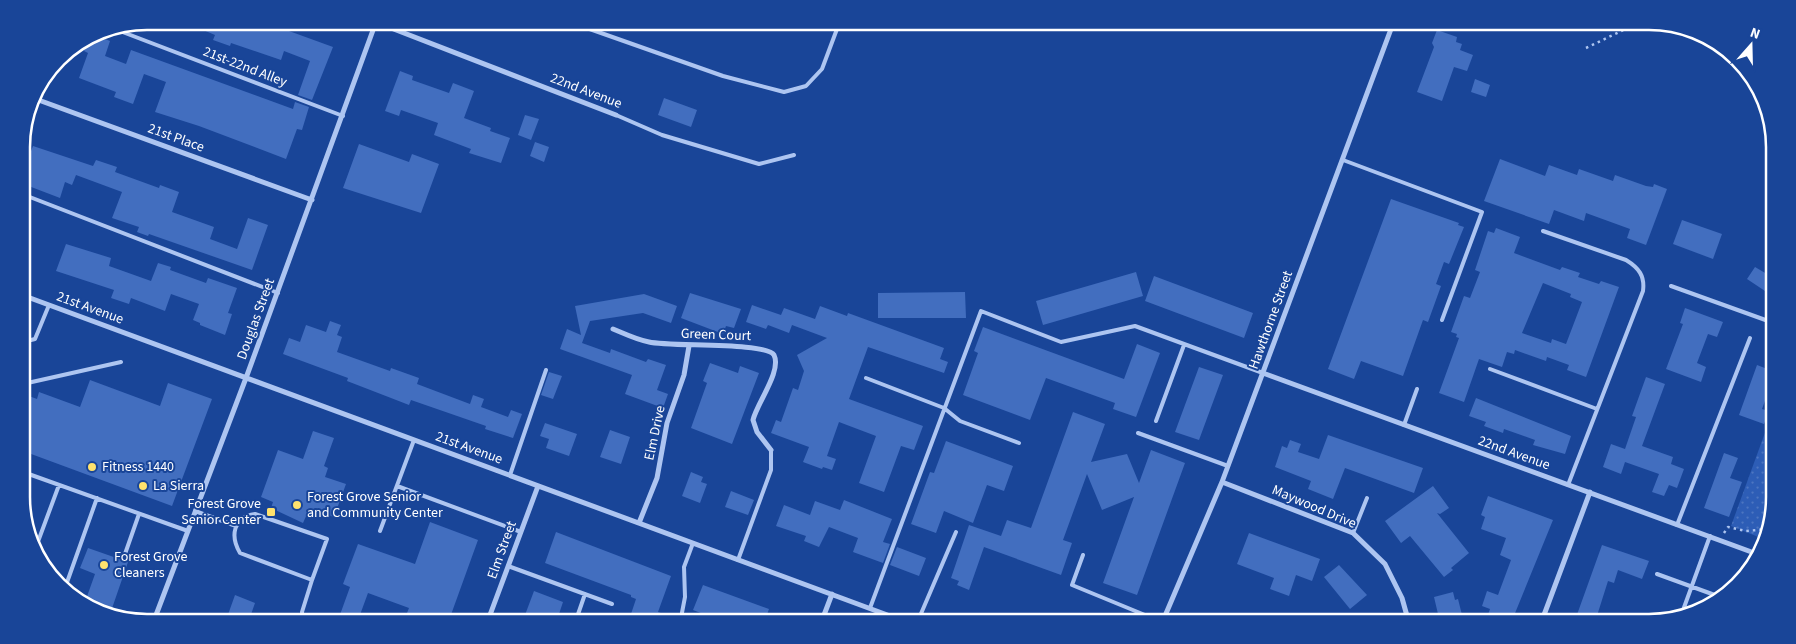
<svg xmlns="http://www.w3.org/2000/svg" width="1796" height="644" viewBox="0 0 1796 644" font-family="'Source Sans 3',sans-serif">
  <defs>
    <pattern id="park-dots" width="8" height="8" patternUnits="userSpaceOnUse" patternTransform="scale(1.25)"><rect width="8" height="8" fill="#2d5db6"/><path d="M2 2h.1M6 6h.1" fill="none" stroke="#4c75c1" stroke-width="1.8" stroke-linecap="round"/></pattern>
  </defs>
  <rect width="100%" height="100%" fill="#194598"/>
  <!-- park -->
  <path fill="url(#park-dots)" d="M1770,419L1768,537L1766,540L1731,526Z"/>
  <!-- building -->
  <path fill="#426ebf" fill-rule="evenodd" d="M182,21H268L279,25L278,27L333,47L312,100L298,95L310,61L284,51L281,60L231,43L230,46L213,40L215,35Z
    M1437,30L1457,37L1456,42L1462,44L1460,50L1473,55L1467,71L1454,67L1442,101L1417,92L1434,47L1432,43Z
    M93,34L110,41L105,56L126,64L131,50L293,109L295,102L309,107L302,130L297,129L286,159L199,126L155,112L166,82L144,74L133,104L114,97L116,92L79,78L88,53L84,51L89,37Z
    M400,71L413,76L412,80L449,93L453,83L474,91L464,118L491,128L490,131L510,138L501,163L469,153L471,149L434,135L438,123L401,110L399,116L385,111Z
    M1475,79L1490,85L1486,97L1471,92Z
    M664,98L697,110L691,127L658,115Z
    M525,115L539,119L531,140L518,135Z
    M535,142L549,147L544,162L530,156Z
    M359,144L409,162L412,154L439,164L421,213L343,188Z
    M33,146L93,166L96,160L117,167L115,172L159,188L160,185L179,192L172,212L214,227L210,239L237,249L248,218L268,225L252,270L149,234L148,236L137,232L139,227L112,218L122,192L76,175L72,185L65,182L60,198L26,185L31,172L24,169Z
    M1500,159L1545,176L1549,165L1577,175L1579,169L1613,181L1615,175L1646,186L1653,187L1654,184L1667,189L1646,245L1627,238L1630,229L1586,213L1584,221L1554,210L1549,224L1484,201Z
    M1391,199L1459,223L1458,225L1464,227L1449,264L1444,262L1436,284L1441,286L1428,322L1423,320L1403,376L1361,361L1354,379L1328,369Z
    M1682,220L1722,234L1713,259L1673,244Z
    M1496,228L1520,237L1514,253L1560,270L1562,267L1580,273L1578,277L1599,284L1601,281L1619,287L1586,377L1567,370L1569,365L1547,357L1546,361L1515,350L1514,354L1507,352L1502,367L1479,359L1464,402L1439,393L1459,338L1456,337L1457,334L1451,332L1464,296L1470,298L1480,272L1475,270L1488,231L1494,233ZM1543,283L1571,294L1570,297L1582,302L1566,344L1552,339L1551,343L1522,333Z
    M66,244L111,258L109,266L151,281L158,263L171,267L170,270L206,283L208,278L237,288L228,313L232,314L225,335L200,325V323L193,320L199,304L171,294L165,311L131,298L129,304L111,298L114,290L56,271Z
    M1755,267L1772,277L1771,295L1747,279Z
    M1136,272L1143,296L1043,325L1036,301Z
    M1154,276L1253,313L1244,338L1145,301Z
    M965,292L966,318H878V293Z
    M690,293L741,309L734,328L726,326L723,334L681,318Z
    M644,294L677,306L671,323L643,313L590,321L582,343L610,353L611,349L646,362L648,359L666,365L657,390L668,394L663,408L625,394L632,375L560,349L567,329L581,335L575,306Z
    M752,305L781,315L784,308L815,319L820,306L847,316L848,313L944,348L940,359L948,362L944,373L868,347L849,399L923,426L914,450L901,446L884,492L859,483L876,436L839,422L827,456L836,459L832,470L823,467L822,469L803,462L809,447L771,433L776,420L781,422L793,388L798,390L804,371L797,355L827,338L792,325L789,333L768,325L766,329L746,322Z
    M1685,308L1723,322L1717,337L1708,334L1697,363L1706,367L1701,382L1666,369L1683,324L1680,323Z
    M330,321L341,325L337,335L342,337L337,352L390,371L391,368L419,378L417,384L470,404L473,395L484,399L481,407L508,417L511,410L522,414L513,438L485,429L486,426L411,400L409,405L391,398L347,381L348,378L283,354L289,338L300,342L306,325L326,332Z
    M983,327L1124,379L1137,344L1160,353L1136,417L1113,409L1115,403L1046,378L1030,420L963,395L978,353L974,351Z
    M710,363L738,373L740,366L759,373L732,444L691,428L707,383L703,381Z
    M1757,365L1770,370V387L1762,409L1769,411L1764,424L1739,415Z
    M1199,367L1223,375L1199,440L1175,432Z
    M549,372L562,376L553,399L541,395Z
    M1646,377L1665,384L1642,446L1673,457L1671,464L1684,469L1677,488L1669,485L1664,496L1652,492L1659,474L1625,462L1621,474L1603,467L1611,444L1625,449L1636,417L1632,416Z
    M90,380L160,406L168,383L212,399L172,506L23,451V405L26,395L37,399L39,392L80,407Z
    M1476,398L1571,436L1565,454L1533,445L1535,440L1504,429L1503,433L1484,426L1486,422L1469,416Z
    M1073,412L1105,424L1091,462L1127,454L1139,483L1151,450L1185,463L1137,595L1103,583L1134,497L1102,510L1087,474L1063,540L1072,543L1061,575L984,547L969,590L957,585L959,581L951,578L969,525L1001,536L1007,520L1031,528Z
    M545,423L577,434L569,456L546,448L549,439L540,436Z
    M610,430L630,437L621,464L600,457Z
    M313,431L334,438L324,466L328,468L325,477L346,484L334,517L313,510L311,515L307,514L303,523L271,508L273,502L261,497L278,450L303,459Z
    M1328,435L1423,468L1414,493L1345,468L1333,499L1308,489L1311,481L1275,467L1282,446L1287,448L1290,440L1301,444L1298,452L1319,459Z
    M946,441L1013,466L1004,491L987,485L973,523L944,511L936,533L911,524L930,472L934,473Z
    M1724,453L1738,458L1730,478L1742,482L1729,517L1704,508Z
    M691,472L703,477L701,482L707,484L700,503L682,496Z
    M1433,486L1449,508L1440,514L1437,513L1469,553L1451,568L1453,570L1444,577L1410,536L1401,543L1385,521Z
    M731,491L754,500L748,515L725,507Z
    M1488,496L1553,520L1511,623H1485L1490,609L1482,606L1487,591L1498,595L1511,560L1500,555L1506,538L1481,529L1485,517L1481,515Z
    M844,500L892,519L883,542L890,544L883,563L853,552L858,538L829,527L819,547L804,541L806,536L776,526L784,505L810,515L815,501L840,510Z
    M430,522L478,540L448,623H403L409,608L368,593L357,623H337L350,587L343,584L358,544L415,564Z
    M556,532L671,576L658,612L677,619L676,623H628L636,599L631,597V595L545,563Z
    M1249,533L1320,559L1312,581L1296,575L1289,596L1270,589L1274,578L1237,564Z
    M1602,545L1649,561L1642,579L1618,570L1614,583L1608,581L1595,622L1574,623Z
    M897,547L926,558L919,576L890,565Z
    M88,548L128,562L109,617L85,602L95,574L80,568Z
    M1339,565L1367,595L1350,609L1324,577Z
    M703,585L769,609L764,623H726L693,610Z
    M534,591L563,602L556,623H522Z
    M1453,592L1455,600L1458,599L1464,623H1442L1438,614L1434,597Z
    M235,595L255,603L248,623H225Z"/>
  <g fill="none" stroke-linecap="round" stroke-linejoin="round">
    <!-- path -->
    <path stroke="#adc5f1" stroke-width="2.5" stroke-dasharray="2.5 4" stroke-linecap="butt" d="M1586,48L1642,21
      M1724,533L1728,527L1746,531L1768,529"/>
    <!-- service -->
    <path stroke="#adc5f1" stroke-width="4" d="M567,21L723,76L784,92L806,86L822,69L840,21
      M112,28L343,116
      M616,115L662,135L759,164L794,155
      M1343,160L1482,212L1442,320
      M22,194L278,293
      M1543,231L1626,260C1639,268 1645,276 1643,291L1568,485
      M1671,286L1771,322
      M23,342L35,339L49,305
      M1490,369L1597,409
      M866,378L944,408L960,421L1019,443
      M23,384L121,362
      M1156,421L1184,345
      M1404,425L1417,389
      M1138,433L1228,466
      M23,472L188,531
      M510,475L546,370
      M397,486L521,532
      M195,511L236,526
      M255,514L327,539L312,580L240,553C230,536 233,517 255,514Z
      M1677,525L1750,338
      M380,531L414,440
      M1353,533L1367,498
      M36,547L59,485
      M125,554L139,514
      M1083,555L1072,585L1162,622
      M738,560L771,470V450
      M508,566L612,604
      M1657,574L1723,598
      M65,588L97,498
      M870,608L981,311L1061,342L1135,326L1263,373
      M1682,613L1710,536
      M1638,619L1648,622
      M303,623L302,612L312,580
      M575,623L585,594
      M680,623L685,597L684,567L693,543
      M917,623L956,532"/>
    <!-- minor -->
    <path stroke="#adc5f1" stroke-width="5" d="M373,21L616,115
      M1368,21L1389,29
      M33,98L312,200
      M22,295L909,623
      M613,329C625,334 637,340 649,342C669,347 767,342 774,355C782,371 757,403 753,420L757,432L771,450
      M1263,373L1757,554
      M1222,482L1353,533L1385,564L1402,598L1409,623
      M639,523L657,478L667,423L684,375L689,346
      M153,623L246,378L376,22
      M487,623L538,486
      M821,623L832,594
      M1162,623L1222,482L1394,21
      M1541,623L1590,492"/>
  </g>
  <!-- markers -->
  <g fill="#ffe26d" stroke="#194598" stroke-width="2">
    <circle cx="92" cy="467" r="5"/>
    <circle cx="143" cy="486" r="5"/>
    <circle cx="297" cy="505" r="5"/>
    <rect x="266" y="507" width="10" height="10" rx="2.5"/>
    <circle cx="104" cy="565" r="5"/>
  </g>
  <g text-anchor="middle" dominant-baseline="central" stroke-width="4" stroke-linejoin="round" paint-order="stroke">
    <!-- street labels -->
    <g font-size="14" fill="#fff" stroke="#194598">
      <text transform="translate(245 67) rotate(21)">21st-22nd Alley</text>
      <text transform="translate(586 91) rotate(21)">22nd Avenue</text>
      <text transform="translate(176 138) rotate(20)">21st Place</text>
      <text transform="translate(90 308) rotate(20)">21st Avenue</text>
      <text transform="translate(256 319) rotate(-70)">Douglas Street</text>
      <text transform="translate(1271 320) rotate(-70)">Hawthorne Street</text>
      <text transform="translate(716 335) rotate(2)">Green Court</text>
      <text transform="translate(655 433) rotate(-78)">Elm Drive</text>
      <text transform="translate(469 448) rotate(20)">21st Avenue</text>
      <text transform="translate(1514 453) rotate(20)">22nd Avenue</text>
      <text transform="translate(1314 507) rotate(23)">Maywood Drive</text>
      <text transform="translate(502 550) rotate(-70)">Elm Street</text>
    </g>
    <!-- poi labels -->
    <g font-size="14" fill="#fff" stroke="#194598" text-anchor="start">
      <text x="102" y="467">Fitness 1440</text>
      <text x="153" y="486">La Sierra</text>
      <text x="307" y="497">Forest Grove Senior<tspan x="307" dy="16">and Community Center</tspan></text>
      <text x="261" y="504" text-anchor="end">Forest Grove<tspan x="261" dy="16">Senior Center</tspan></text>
      <text x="114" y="557">Forest Grove<tspan x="114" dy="16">Cleaners</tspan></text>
    </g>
  </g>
  <!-- crop -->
  <path d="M0 0H1796V644H0ZM147 30H1649A117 117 0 0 1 1766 147V497A117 117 0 0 1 1649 614H147A117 117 0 0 1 30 497V147A117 117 0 0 1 147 30Z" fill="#194598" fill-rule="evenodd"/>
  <path fill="none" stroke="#fff" stroke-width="2.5" d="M147 30H1649A117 117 0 0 1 1766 147V497A117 117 0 0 1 1649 614H147A117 117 0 0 1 30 497V147A117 117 0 0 1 147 30Z"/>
  <!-- north arrow -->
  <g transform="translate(1751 45) rotate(20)" stroke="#194598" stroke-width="4" paint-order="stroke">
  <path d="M0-4L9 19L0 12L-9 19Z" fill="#ffffff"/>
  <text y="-8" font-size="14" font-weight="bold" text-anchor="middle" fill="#ffffff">N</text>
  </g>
</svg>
